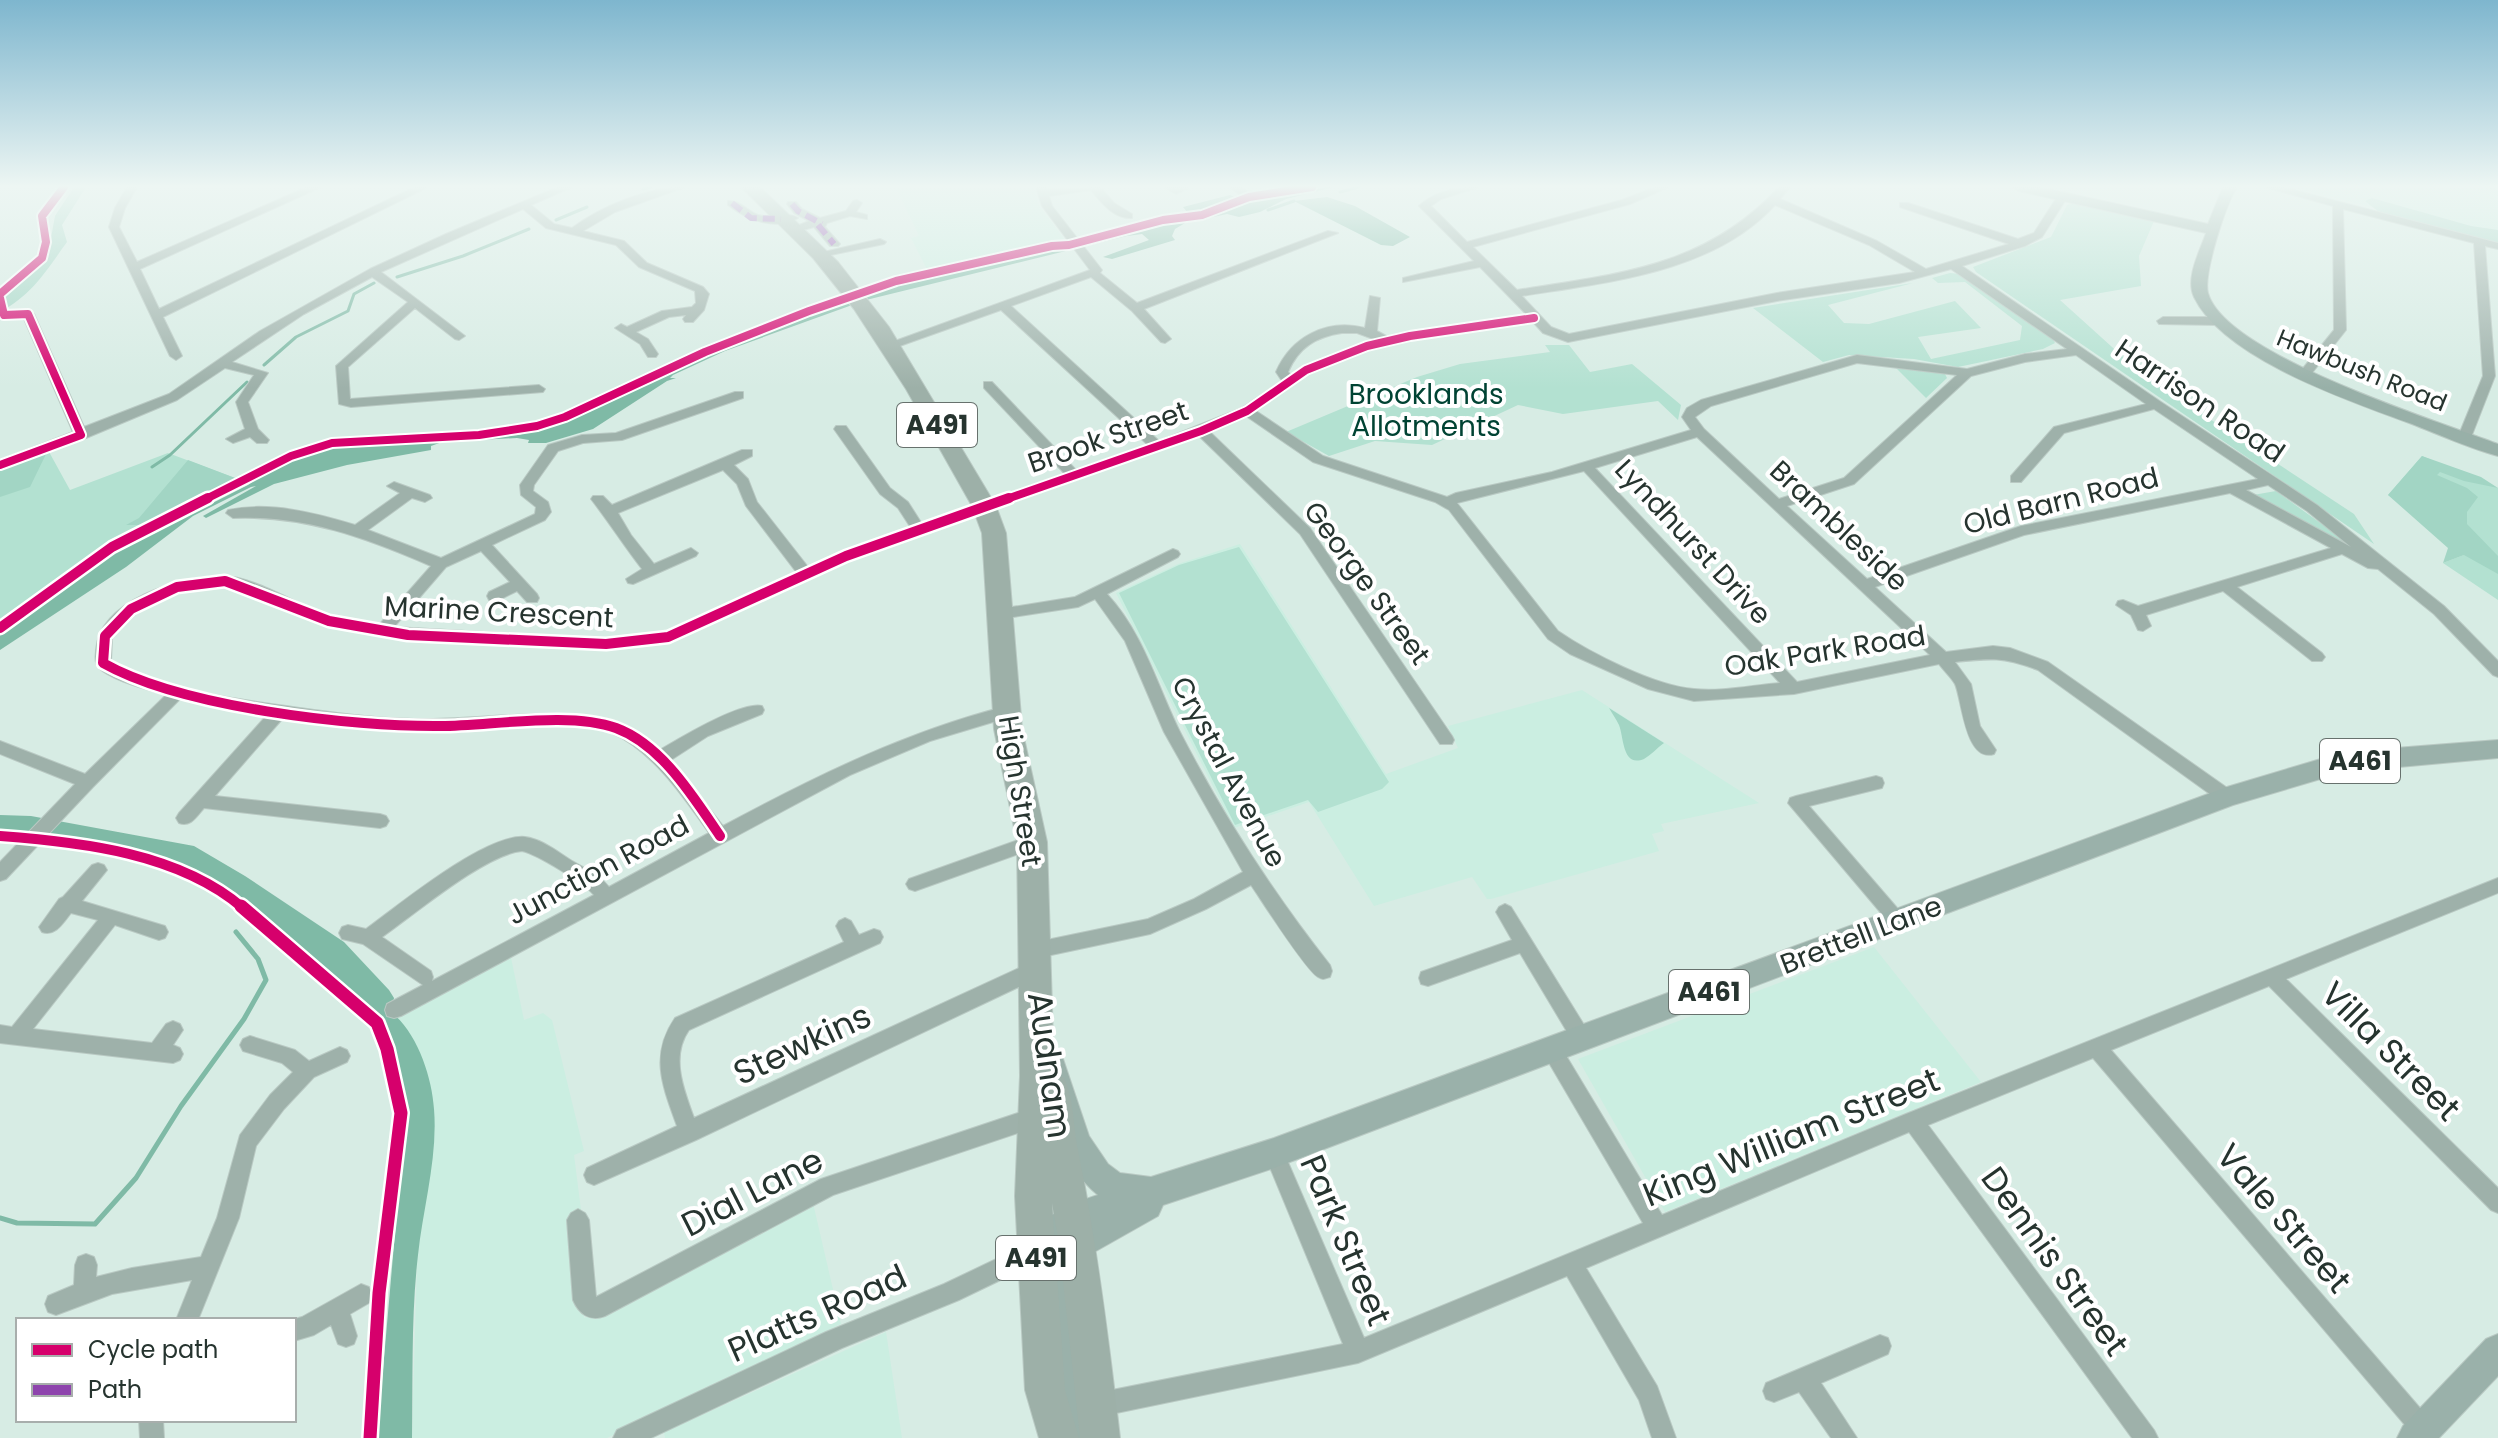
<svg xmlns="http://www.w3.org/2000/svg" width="2498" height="1438" viewBox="0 0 2498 1438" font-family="Poppins,sans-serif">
  <rect width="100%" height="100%" fill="#d7ece4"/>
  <!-- built -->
  <path fill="#cbeee1" d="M896,187H1035L1038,204L1069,245L1051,246L929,273L911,238L919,236Z
    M2295,187H2498V241L2368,206Z
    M1240,544L1386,774L1458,748L1448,726L1582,690L1759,803L1661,824L1664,831L1652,834L1659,851L1491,899H1487L1472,877L1374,906L1309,802L1234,828L1116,593L1178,564Z
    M1874,947L1981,1082L1665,1212L1578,1059Z
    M510,953L524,1020L543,1013L552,1020L581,1139L584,1151L574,1155L591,1288L584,1318L631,1297L813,1203L841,1324L607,1438H412L417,1260L434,1139V1109L394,1015Z
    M886,1332L902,1438H665L664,1432Z"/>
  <!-- green -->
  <path fill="#b3e1d1" d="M2076,203L2154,221L2139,256L2141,286L2060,300L2143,375L2354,514L2374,544L1976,272L1973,267L2051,237L2067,205Z
    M1950,273L1960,274L2050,335L2055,343L2043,349L1958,367L1914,359L1849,355L1823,362L1753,308L1913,283L1828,305L1844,323L1869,324L1955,301L1981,328L1918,337L1931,359L2020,340L2022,326L1965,282L1938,283L1932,278Z
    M1545,345H1569L1590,372L1632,364L1681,405L1678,420L1658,401L1563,414L1518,405L1432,445L1375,441L1329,456L1286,432L1417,377L1460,364L1550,352Z
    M1896,368L1945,374L1947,378L1926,398Z
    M48,450L70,490L168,453L243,481L129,537L0,628V471Z
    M2422,456L2498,488V600L2443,563L2469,553L2388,495Z
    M2276,491L2348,543L2344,544L2253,495Z
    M1239,547L1389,782L1382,789L1318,812L1308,800L1235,825L1119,593L1179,565Z"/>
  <!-- forest -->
  <path fill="#a2d5c4" d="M74,187H86L62,225L67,242C46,271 32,295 0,312V293L11,290L27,278L48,254L55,216Z
    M2372,198L2471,226L2498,230V243L2379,212L2365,201Z
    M48,450L30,487L0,497V471Z
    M2422,456L2481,477L2498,488L2464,481L2440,472L2437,475L2467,488L2478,497L2467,512V524L2498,556V574L2464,555L2443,563L2448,548L2388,495Z
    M188,460L243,481L153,525H126L139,518Z
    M1609,708L1664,743C1657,748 1651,755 1644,759C1622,768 1624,737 1619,725C1616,719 1612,713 1609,708Z"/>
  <!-- water -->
  <path fill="#7fbaa6" d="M1326,187H1334L1286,199L1260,212L1239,217L1227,214L1185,223L1175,229L1172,236L1175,240L1112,259L1103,257L1149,240L1142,234L1127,236L866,300L725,351L673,375L670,378H676L667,381L593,429L546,443H528L529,440L517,438L442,442L431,446V450L347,465L274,484L206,518L203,516L256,486L251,487L193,516L126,567L0,650V631L134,536L189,515L248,485L279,463L331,445L425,436L444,439L519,435L559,421L789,319L895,282L1125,234L1164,221L1183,222L1226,212L1238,204L1188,213L1183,207L1230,195L1244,201L1284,197Z
    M1327,197L1355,206L1410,237L1393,246L1381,245L1294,201Z
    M0,815L31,816L194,846L245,876L344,942L389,990L394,998L391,1012C417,1032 432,1077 434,1109C438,1157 423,1208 418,1255C411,1315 413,1377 412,1438H377L406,1108C402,1077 394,1027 368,1007C349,992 328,979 309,963C276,934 247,899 208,876C168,854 47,834 0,830Z"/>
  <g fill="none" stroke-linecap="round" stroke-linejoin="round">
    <!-- stream-far1 -->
    <path stroke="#7fbaa6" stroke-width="3" d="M643,189L651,187
      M1340,192L1359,187
      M1268,210L1294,201
      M556,220L587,207
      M397,277L463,256L529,229
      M264,365L296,337L348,311L354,294L374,283
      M152,467L170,455L247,382"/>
    <!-- stream -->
    <path stroke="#7fbaa6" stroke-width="5" d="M0,1218L17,1223L95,1224L136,1178L181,1106L244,1019L266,980L258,959L236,932"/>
    <defs>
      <path id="street" d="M127,187H137L125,208L119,227L137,262L307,187H321L140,269L159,309L415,187H428L163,317L182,356L176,360L170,356L109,227L115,208Z
        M558,187H572L531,205L554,224L572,228C602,206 648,187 685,187L615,212L583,231L624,241L647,263L703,287L709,294L704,310L693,322H685L683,319L686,315L669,317L636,332L648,339L658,354L656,357H648L640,344L615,328L621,324L627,327L662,311L692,307L696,303L695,291L639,267L616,245L546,228L523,209L381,272L465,336L459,340L455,339L415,308L348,367L350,399L539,385L545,389L543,392L351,407L339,404L336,366L408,302L372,277L304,314L232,362L268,373L248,402L258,429L269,440L267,443H257L250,437L233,443L226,439L245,429L236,402L254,375L225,368L177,400L86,438L0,469V460L73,432L22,314L24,311L28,310L34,314L84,427L169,394L260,331L370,269L446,234Z
        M1036,187H1046L1047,190L1100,187L1114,203L1132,214V218C1114,219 1102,203 1091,190L1049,196L1052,206L1102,270L1100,273L1137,303L1328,231L1338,233L1144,309L1171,339L1165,343L1161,342L1132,311L1091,277L1011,306L1159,441L1242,408L1282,381L1276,372C1291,337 1327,318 1365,328L1370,296L1380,298L1377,331L1388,337L1527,315L1480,267L1403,282V278L1474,261L1419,206C1435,191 1457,187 1479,187L1441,199L1431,206L1467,242L1622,200L1655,187H1669L1630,204L1473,247L1517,290C1618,274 1706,267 1779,187H1790L1780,199L1877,241L1926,269L2009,244L1900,207V203H1908L2018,239L2034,233L2059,194H2067L2068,196L2042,237L2025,246L1962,266L2161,402L2317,505L2444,606L2498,661V677L2493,675L2434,614L2378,569L2368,568L2342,554L2237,587L2322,653L2325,657L2322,661H2312L2223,591L2146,615L2151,626L2143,631L2138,630L2131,615L2116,605L2118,601L2123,600L2138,606L2331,548L2230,493L2024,535L1875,587L1946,652L1993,646L2010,648L2048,662L2233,792L2235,797L2233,802H2221L2038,670C2003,657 1991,658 1955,662L1971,684L1980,726L1996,750L1994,754C1965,763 1962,699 1955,684C1951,677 1944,671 1939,664L1794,694L1694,701L1648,689L1570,654L1548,639L1449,510L1435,502L1313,462L1246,416L1210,432L1310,528L1452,736L1454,740L1452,744H1440L1300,534L1199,436L851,559L668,642L606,649L408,640L324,625L225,586L179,592L136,613L112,638L111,660C164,690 227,698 286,706C328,712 371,718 414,719C473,721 566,704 620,723C634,728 649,740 660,750C680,738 741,701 762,706L764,710L762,714L708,736L671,760L723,826C814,777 905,732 1007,706L1015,712L1013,716L930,741L850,775L401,1016L394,1018L387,1016L385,1010L387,1004L423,985L363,944L342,939L339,933L342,927L348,925L366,929C399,905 486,833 525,837C541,839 555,850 569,859C583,868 599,874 609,887L709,833C685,799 652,750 612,733C575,718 485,731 442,732C389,733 336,725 284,717L215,796L380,814L386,816L389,821L386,826L380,828L204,808C196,817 191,827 179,823L176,818L179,813L267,715L181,698L93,787L6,879L0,881V862L75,784L0,754V741L85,774L166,695C147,689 112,681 98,667C94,663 96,656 96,650C100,600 180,576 223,576C254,576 300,607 331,616C346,621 363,622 379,625L431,566C366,538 305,515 233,518L226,513L228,510C269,501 316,513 355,525L400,493L387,486L394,482L430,495L432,498L425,502L412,498L368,530L441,558L535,514L536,507L521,495L520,485L548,445L582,435L616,433L735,392H743V398L622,440L583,443L558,451L534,485L533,491L548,502L551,512L545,520L492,545L537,594L539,598L537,602H527L517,591L499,600H489L487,596L489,592L510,582L481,551L446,567L394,627L606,639L666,632L797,573L746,506L737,484L723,470L618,513L631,535L654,564L691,548L698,553L696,556L633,584L628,583L626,579L642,569C624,546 609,522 591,499L593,496H603L612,505L742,450H752V456L734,465L748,479L757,502L808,567L841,553L911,528L898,508L880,494L834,429L836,426H846L890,488L908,502L922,524L1065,474L984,388V382H992L1076,470L1148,445L1001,310L894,348H886L884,345L1090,270L1042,206ZM1775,205L1869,245L1915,272L1777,293L1569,334L1551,327L1522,296C1608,282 1713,273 1775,205ZM1951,269L2067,349L2025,354L1967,369L1857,355L1701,400L1687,408L1682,417L1691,430L1552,472L1456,493L1447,497L1323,456L1256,411C1274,398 1292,382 1311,372C1379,337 1459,333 1533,322L1543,333L1568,342L1777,301L1899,283ZM1342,333H1357L1376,340L1302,367L1291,375L1288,372C1299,347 1316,337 1342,333ZM2076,355L2146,404L2054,427L2011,476V482H2021L2064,433L2154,409L2258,479L2021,526L1867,579L1787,506L1854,484L1971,376L2025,362ZM1857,363L1957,375L1844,478L1779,499L1704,429L1695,417L1711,406ZM1697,437L1930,655L1797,682L1595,468ZM1584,471L1780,683C1753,685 1721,692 1694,689C1655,686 1590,653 1558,631L1457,503ZM2268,485L2307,511L2351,547L2246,490ZM522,851C537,854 585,884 594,895L432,981L433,977L431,971L382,937C415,914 486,854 522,851Z
        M1164,187H1189V188L1176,194Z
        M1230,187H1242L1254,197L1245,199Z
        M2265,187H2282L2498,243V249L2485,246L2495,376L2470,440L2465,441L2458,437L2483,376L2474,243L2343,209L2346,330L2308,378H2300V372L2334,330L2333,206Z
        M857,200L862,203L856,212L867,215V219L850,216L827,223L825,227L840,244L838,246H830L814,227L792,233L787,230L809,221L794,213L787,204L788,202H796L802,209L820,218L846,211L853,201Z
        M728,201C740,200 747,211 758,215C772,219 787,211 798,218C776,231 747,220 728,205Z
        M880,239L886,242L884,244L821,257L815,254Z
        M2163,317H2217L2223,321L2217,325L2159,324L2157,321Z
        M1173,549L1178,551L1180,554L1178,557L1107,594C1144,634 1157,686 1181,734C1223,815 1273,893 1330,965L1332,971L1330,977C1324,979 1323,980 1318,977C1305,969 1262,901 1251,885L1206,909L1150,934L1037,958L1031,956L1028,950L1031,944L1037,942L1148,919L1194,899L1243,872L1164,732L1125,641L1095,599L1078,607L1000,619L993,614L1000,609L1075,597Z
        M1876,776L1882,778L1884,783L1882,788L1809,806L1904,916L1907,921L1904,926L1898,929L1892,926L1788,803L1790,798L1796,796Z
        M1032,835L1038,837L1041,842L1038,847L915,891L909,889L906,884L909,879Z
        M98,863L104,865L107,870L82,901L165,926L168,932L165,938L159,940L115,925L33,1029L152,1043L166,1024L173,1021L180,1024L183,1030L173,1045L180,1048L183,1054L180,1060L173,1063L0,1043V1025L12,1027L98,920L71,913C63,923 55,937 42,932L39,927L59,899L63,897L92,865Z
        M2498,878V893L2286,979L2498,1188V1213L2491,1210L2269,986L2111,1050L2432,1422L2436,1430L2432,1438H2416L2093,1058L1928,1125L2154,1430L2158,1438H2132L1909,1132L1586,1268L1657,1386L1676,1438H1652L1639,1400L1567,1276L1358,1363L1097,1417L1089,1413L1085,1405L1089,1397L1097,1393L1343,1344L1264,1153L1267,1146L1274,1143L1281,1146L1364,1338L1643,1223L1545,1056L1542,1050L1545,1044L1552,1041L1559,1044L1662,1215L1906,1114Z
        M1505,904L1511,907L1589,1033L1592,1039L1589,1045L1582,1048L1575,1045L1520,953L1428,986L1421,984L1419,978L1421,972L1512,940L1496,912L1499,907Z
        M845,918L851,921L859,935L874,929L880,931L883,937L880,943L689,1030C670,1057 684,1090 694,1118L1030,963L1037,961L1044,963L1046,969L1044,975L696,1140L594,1185L587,1182L584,1175L587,1168L677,1126C663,1087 649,1056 675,1018L844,942L836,926L839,921Z
        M250,1036L295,1050L309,1061L340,1047L347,1050L350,1056L347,1062L314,1077L284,1109L256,1146L239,1218L198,1320H176L192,1280L112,1294L56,1315L48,1312L45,1304L48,1296L74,1285L75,1265L78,1257L86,1254L94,1257L97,1265L96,1277L132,1268L201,1257L217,1218L240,1135L270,1095L293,1072L282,1063L243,1051L240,1045L243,1039Z
        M1036,1110L1043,1113L1046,1120L1043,1127L1018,1133L833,1195L605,1316C590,1322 579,1314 573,1300L567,1220L571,1213L578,1209L585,1213L589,1220L596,1297L821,1179L1018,1113Z
        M1036,1240L1044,1243L1047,1251L1044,1259L959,1300L842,1348L651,1438H613L617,1430L826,1332L944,1284Z
        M361,1284L369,1287L372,1295L369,1303L350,1314L357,1336L354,1344L346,1347L338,1344L331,1325L314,1335L294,1341V1320H291L302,1317Z
        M1880,1335L1888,1338L1891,1346L1888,1354L1821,1383L1857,1438H1831L1799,1392L1774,1402L1766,1399L1763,1391L1766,1383Z
        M139,1420H163L164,1438H140Z"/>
      <path id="secondary" d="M2012,187H2039L2208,224L2223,187H2237C2226,204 2203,274 2208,293C2225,355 2438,421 2498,444V456C2469,448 2440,435 2412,424C2350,401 2224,359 2194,297C2185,278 2200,251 2206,233L2019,191Z"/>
      <path id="primary" d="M2498,740V758L2344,772L2233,805L1274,1168L1163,1205L1158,1216L1089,1255L1073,1261L1088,1398L1089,1438H1053L1054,1398L1041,1265L1036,1267L1025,1262L1020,1251C1033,1220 1068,1204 1098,1195C1058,1163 1049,1105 1035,1059L1040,1050L1050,1046L1060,1050L1089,1136L1108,1164L1120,1173L1151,1177L1274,1138L2227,787L2344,752Z
        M2498,1334V1376L2439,1438H2397L2403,1426L2486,1339Z"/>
      <path id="highway" d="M741,187H760L838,262L889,327L996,506L1006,533L1022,729L1047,842L1054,1074L1064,1078C1074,1099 1073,1127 1078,1150C1097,1246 1109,1341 1120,1438H1080L1059,1244L1052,1203L1065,1390L1079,1438H1039L1025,1390L1015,1196L1020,1076L1017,842L994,729L982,533L972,506L906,389L854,309L813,258Z"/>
    </defs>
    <!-- street casing -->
    <use href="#street" stroke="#b9c9c3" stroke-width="2"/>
    <!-- secondary casing -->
    <use href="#secondary" stroke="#b9c9c3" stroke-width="2"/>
    <!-- primary casing -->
    <use href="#primary" stroke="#b9c9c3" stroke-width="2"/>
    <!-- highway casing -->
    <use href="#highway" stroke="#b9c9c3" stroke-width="2"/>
    <!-- street -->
    <use href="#street" fill="#9eb1aa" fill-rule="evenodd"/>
    <!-- secondary -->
    <use href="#secondary" fill="#98b0a8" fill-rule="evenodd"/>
    <!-- primary -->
    <use href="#primary" fill="#9ab1aa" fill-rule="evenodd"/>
    <!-- highway -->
    <use href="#highway" fill="#9db0a8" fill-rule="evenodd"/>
    <!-- quiet -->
    <path stroke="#8e44ad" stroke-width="6" stroke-dasharray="12 6" stroke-linecap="butt" d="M732,203L751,218L781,219
      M792,204L798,211L822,224
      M818,225L834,244"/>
    <defs>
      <path id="cycleway-far2" d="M0,294L42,258L46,242L42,216L64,187
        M0,298L4,315L28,314L81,435L0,465
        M204,500L291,456L332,443L479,435L537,426L565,417L705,352L809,311L896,281L1052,246L1069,245L1163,220L1202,215L1249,197L1312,187
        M1004,500L1201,431L1247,411L1306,370L1367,346L1410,336L1534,318"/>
      <path id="cycleway-far1" d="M0,628L112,547L208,498
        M0,836C81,842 179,853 243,908
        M720,836C694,798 662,745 616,728C570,711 490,726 441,726C350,727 181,707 103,663L105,636L131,609L177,587L225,581L329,621L408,635L606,644L668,637L846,556L1009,498"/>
      <path id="cycleway" d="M241,906L377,1023L387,1049L401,1113L379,1293L370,1438"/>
    </defs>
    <!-- cycleway-far2 casing -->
    <use href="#cycleway-far2" stroke="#fff" stroke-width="12"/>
    <!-- cycleway-far1 casing -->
    <use href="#cycleway-far1" stroke="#fff" stroke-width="15"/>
    <!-- cycleway casing -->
    <use href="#cycleway" stroke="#fff" stroke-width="18"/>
    <!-- cycleway-far2 -->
    <use href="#cycleway-far2" stroke="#d6006c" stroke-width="8"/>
    <!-- cycleway-far1 -->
    <use href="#cycleway-far1" stroke="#d6006c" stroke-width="10"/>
    <!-- cycleway -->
    <use href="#cycleway" stroke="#d6006c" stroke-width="13"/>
  </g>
  <!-- sky -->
  <linearGradient id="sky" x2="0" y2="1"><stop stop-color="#7eb6ce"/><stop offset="0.48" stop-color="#edf6f3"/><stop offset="1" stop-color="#edf6f3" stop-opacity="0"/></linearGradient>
  <rect width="2498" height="388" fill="url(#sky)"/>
  <g text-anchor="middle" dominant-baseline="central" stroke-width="8" stroke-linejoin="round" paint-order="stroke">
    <!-- far-street labels -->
    <g font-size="24" fill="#26342f" stroke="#fff">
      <text transform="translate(2362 370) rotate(22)">Hawbush Road</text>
    </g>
    <!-- shield labels -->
    <g fill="#fff" stroke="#67716d" stroke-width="2">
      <rect x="897" y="403" width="80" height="44" rx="6"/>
      <rect x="2320" y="739" width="80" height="44" rx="6"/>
      <rect x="1669" y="970" width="80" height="44" rx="6"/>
      <rect x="996" y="1236" width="80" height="44" rx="6"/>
    </g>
    <g font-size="26" font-weight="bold" fill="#26342f">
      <text x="937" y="425">A491</text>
      <text x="2360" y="761">A461</text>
      <text x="1709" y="992">A461</text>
      <text x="1036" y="1258">A491</text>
    </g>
    <!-- park labels -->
    <g font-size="28" fill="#004333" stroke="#fff">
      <text x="1426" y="394">Brooklands<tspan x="1426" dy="32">Allotments</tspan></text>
    </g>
    <!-- street labels -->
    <g font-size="28" fill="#26342f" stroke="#fff">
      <text transform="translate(2200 401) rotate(34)">Harrison Road</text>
      <text transform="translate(1108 437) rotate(-19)">Brook Street</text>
      <text transform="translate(2061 501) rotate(-14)">Old Barn Road</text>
      <text transform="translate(1839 526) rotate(43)">Brambleside</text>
      <text transform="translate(1693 542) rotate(47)">Lyndhurst Drive</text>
      <text transform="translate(1367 583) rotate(54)">George Street</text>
      <text transform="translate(499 612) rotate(3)">Marine Crescent</text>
      <text transform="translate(1825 651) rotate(-9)">Oak Park Road</text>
      <text transform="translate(1229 772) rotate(62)">Crystal Avenue</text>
      <text transform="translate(1020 791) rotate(81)">High Street</text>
      <text transform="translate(598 870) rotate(-28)">Junction Road</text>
      <text transform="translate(1861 935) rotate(-21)">Brettell Lane</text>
    </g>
    <!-- near-street labels -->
    <g font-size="34" fill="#26342f" stroke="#fff">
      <text transform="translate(802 1044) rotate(-25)">Stewkins</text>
      <text transform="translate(2391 1051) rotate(45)">Villa Street</text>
      <text transform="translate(1050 1065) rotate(82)">Audnam</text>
      <text transform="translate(1791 1137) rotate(-22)">King William Street</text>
      <text transform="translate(752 1192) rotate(-27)">Dial Lane</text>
      <text transform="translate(2284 1218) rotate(49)">Vale Street</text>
      <text transform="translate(1346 1240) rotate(67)">Park Street</text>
      <text transform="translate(2055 1261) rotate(54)">Dennis Street</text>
      <text transform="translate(817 1313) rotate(-24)">Platts Road</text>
    </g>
  </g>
  <!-- legend -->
  <rect x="16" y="1318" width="280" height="104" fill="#ffffff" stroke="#a8aeac" stroke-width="2"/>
  <rect x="32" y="1344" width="40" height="12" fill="#d6006c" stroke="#a8aeac" stroke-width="2"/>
  <text x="88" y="1358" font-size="24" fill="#26342f">Cycle path</text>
  <rect x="32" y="1384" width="40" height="12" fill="#8e44ad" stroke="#a8aeac" stroke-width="2"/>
  <text x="88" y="1398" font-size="24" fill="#26342f">Path</text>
</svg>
